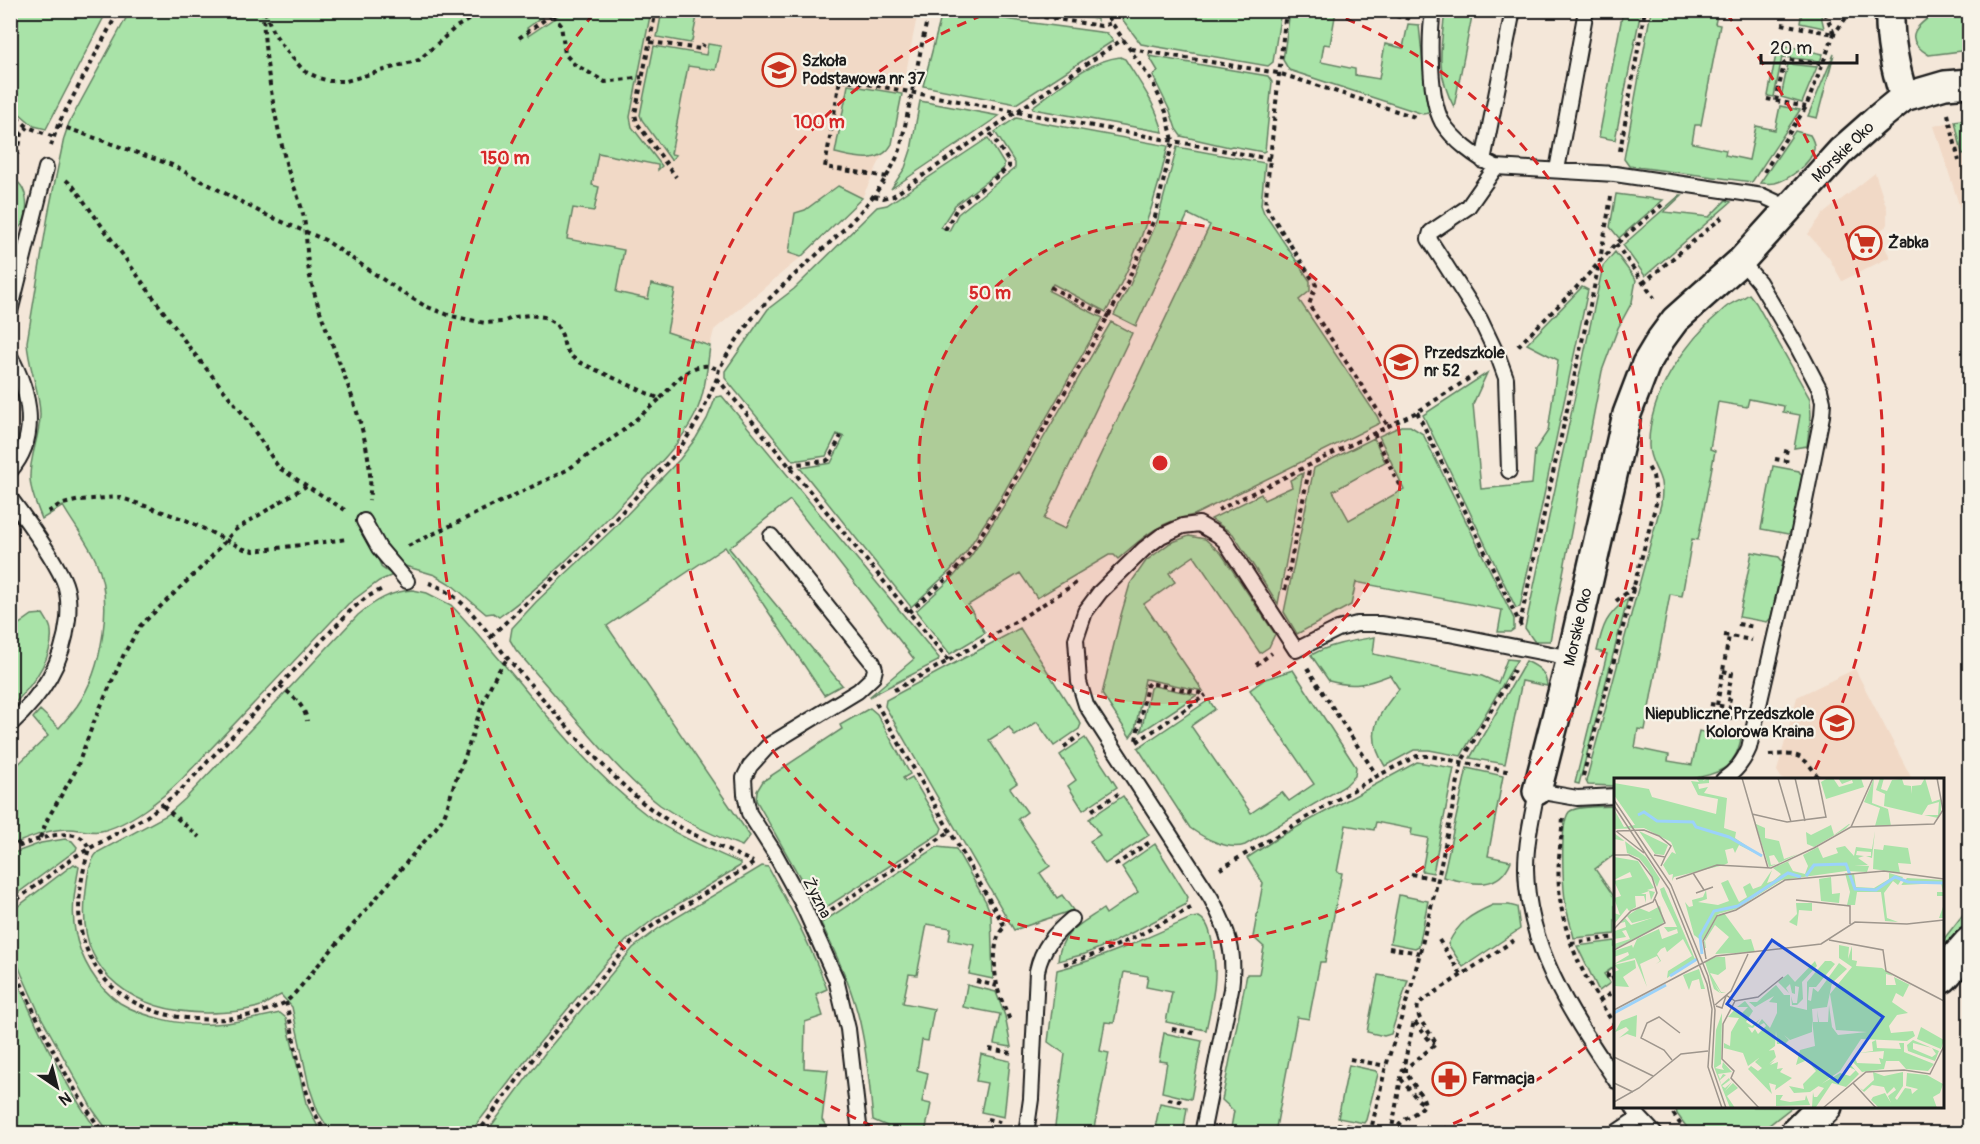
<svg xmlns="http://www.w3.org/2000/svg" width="1980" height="1144" viewBox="0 0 1980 1144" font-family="Pangolin,sans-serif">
  <rect width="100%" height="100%" fill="#f4e7d9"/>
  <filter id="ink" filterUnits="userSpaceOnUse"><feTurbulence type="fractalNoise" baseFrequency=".0167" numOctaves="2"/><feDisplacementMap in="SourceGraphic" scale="12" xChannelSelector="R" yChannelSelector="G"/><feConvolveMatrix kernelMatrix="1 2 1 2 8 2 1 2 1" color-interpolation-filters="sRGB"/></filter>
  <g filter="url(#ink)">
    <!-- built -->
    <path fill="#f1d9c6" d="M391,11H918L892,144L888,151L882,156L862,198L801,257L714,330L710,346L667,332L674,290L648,299L616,292L582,288Z
      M1955,121L1962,154L1969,153V229L1967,230L1934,126Z
      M1875,173L1887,209V226L1877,232L1890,257L1842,281L1829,258L1808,234L1823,214Z
      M1855,669L1912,779H1782L1777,771L1797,697Z"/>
    <!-- green -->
    <path fill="#a9e3a8" stroke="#628062" stroke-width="1.5" d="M10,11H107L46,129L34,126L11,106Z
      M130,11H551L527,28L528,36L565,11H651L630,117L632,127L662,166L658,170V165L598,153L592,185L599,187L594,211L573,208L567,239L624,250L616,292L648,299L651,284L675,290L667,332L710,346C707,369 705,396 694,417C678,447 653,470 630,495C589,538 548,582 499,617L493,613L486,614L452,585L435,575L405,566L390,552L378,559L382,568L393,575L379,581L348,604L183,778C163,798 129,825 101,831C91,833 79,829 69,829C48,829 29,838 11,845V771L48,736L33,718L40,710L59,728C65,721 71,714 77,706C102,670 114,602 96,561C88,542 73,524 63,506L42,519C37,506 31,494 30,479C29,458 40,436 40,415C40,390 28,367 27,342L49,210L64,138L69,123Z
      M662,11H698L692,41L690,43L657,37Z
      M945,11L1107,33L1113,41L1016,104L923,86L942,13Z
      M1033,11H1091L1097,20V19Z
      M1116,11H1281L1273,62L1268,66L1141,44Z
      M1290,11H1336L1330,45L1324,44L1321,62L1355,69V75L1379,79L1385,44L1403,48L1408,24L1419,25L1426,94L1430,109L1428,113L1423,114L1289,70L1283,60Z
      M1445,11H1473L1454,107C1435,71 1441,49 1445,11Z
      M1623,11H1641L1615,140L1599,137Z
      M1651,11H1718L1715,24L1720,25L1701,125H1695L1692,143L1726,150L1725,155L1749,160L1756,126L1775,130L1780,106L1800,110L1752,182L1629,166L1624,159Z
      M1802,11H1820L1824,28L1800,23Z
      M1938,11H1969V50L1929,55C1899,37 1919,24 1938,11Z
      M708,44L721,46L716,70L688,66L671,154L676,155L671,160L642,120L640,115L654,46L706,55Z
      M1778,44L1823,54L1820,61L1782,57L1774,97L1768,96Z
      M1834,54L1817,118L1808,116Z
      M1149,56L1268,76L1272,82L1265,151L1263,152L1232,146L1229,147L1181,136L1176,129L1170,111L1153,76L1158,71Z
      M1120,57L1125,59C1140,83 1156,104 1163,132L1033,109L1032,107C1059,88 1087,61 1120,57Z
      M1788,64L1817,67L1802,103L1781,97Z
      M848,85L902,94L892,144C880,166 854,157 835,153Z
      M920,101L999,116L891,189L905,168L911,150Z
      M1016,118L1168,146C1155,205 1136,259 1106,312L1053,284L1049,291L1103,318L999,501L966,552L950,571L911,607L800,468L831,463L844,437L837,434L826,456L793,461L725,378V371L768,309L794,289L877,207L887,205L988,138L1004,164V168L955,205L941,227L949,231L958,214L1015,168V163L995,132Z
      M1969,119V153L1962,154L1955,121Z
      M1795,131L1810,135C1813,140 1815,144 1814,149C1811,164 1788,180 1775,183C1770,184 1765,183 1760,183Z
      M1177,147L1265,163L1261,205L1264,213L1310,281V291L1299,300L1377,416L1380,423L1194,515C1160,521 1143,537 1118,559L1114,555H1109L1037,598L1020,573L968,605L985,633L950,654L916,611L954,576L971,556L1005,504L1111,322L1132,333L1044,519L1065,529L1210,225L1188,214L1136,326L1114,315L1130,285L1158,219Z
      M11,179C29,182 31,217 19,228C17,230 14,231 11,232Z
      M838,186L862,198L801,257L789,253L795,213L805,210Z
      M1616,194L1663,200L1619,238L1610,227Z
      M1680,195H1682L1664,212L1709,217L1726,200L1731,202L1645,276L1623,245Z
      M1615,252L1636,280L1632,302L1618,328L1602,371L1550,641H1534L1525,628L1603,266Z
      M1582,287L1588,290L1520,607L1516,608L1423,415L1487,373L1473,404L1481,489L1532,484L1535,450L1548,431L1558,360L1527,344Z
      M1749,294L1756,303L1810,399L1811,415L1807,446L1794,448L1800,415L1783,412L1784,406L1749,399L1747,407L1718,402L1710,449L1715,451L1698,540L1692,539L1682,596L1670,594L1645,730L1638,729L1635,748L1669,755L1668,761L1692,765L1699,731L1741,739C1734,772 1715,774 1686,780H1616L1615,786L1588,785L1586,781L1661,504C1662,494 1663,485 1659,476C1655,466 1649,458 1649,446C1648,394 1686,341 1725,308C1732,302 1741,300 1749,294Z
      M722,396L939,658L938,661L869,697L914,659L790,500L729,548L842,685L824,695L725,547L607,626L750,836L742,846C714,836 685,822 660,805C632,784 608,756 585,730C562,703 539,677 516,650L510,640L512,628L536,602L613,529L680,459L696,438L707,419L716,397Z
      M1401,426H1410L1423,434L1514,619V629L1510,632H1498L1502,610L1356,582L1351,605L1297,634L1284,612L1314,468L1374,438L1385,462L1333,491L1349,520L1404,489L1379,436Z
      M1773,466L1799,471L1802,476L1792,531L1788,534L1761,529Z
      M1303,473L1278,604L1233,534L1211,519L1261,494L1264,500L1292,487L1290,480Z
      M1189,536L1205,539L1221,553L1275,634L1269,647L1260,653L1194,556L1169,573L1175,582L1144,604L1203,691L1145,679L1135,730L1130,737L1102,694L1121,615L1130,584L1146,561L1170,543Z
      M1752,552L1779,557L1783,562L1771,618L1767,622L1739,617Z
      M413,590L427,593L451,605C516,672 573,759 647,815C675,835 709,849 740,863V866L655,918L626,941L605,964L536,1047L470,1133H331L318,1112L309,1086L292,1007L281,995C274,998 268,1003 261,1006C243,1012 224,1013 206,1013C137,1012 78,976 85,900C87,884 87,863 98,852L167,815L185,799L358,615C375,601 391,591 413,590Z
      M1628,598L1579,784L1575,783L1607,654L1597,651C1603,624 1606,616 1628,598Z
      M43,614C46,619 51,625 51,631C54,657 31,686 15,703L11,700V630L32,615Z
      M1020,628L1081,724L1079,729L1054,746L1037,722L1015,736L1009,727L989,740L1017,783L1010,788L1027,812L1018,819L1050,866L1040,873L1057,898L1062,895L1073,910L1014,930L885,706L886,700Z
      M1375,637L1373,654L1482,676L1498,683L1507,659L1517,660L1461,756L1429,750H1414L1385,766C1364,734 1377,715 1399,689L1390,675C1367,684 1354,688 1329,681L1311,655C1331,644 1352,641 1375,637Z
      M1526,661C1539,667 1546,672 1547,686L1522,681L1505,764L1470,758Z
      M1293,670L1356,767L1355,776L1345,786L1245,845C1228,851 1204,838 1190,828L1138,748L1209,700L1215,709L1191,726L1251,813L1282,792L1289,801L1314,784L1250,690L1265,679Z
      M1154,686L1197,695L1141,732L1150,688Z
      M870,708L877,714L910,774L903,778L905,781L912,777L942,828L940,833L822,910L818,909L756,800L757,791L763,781L842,729L840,725Z
      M1085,738L1117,787L1083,810L1068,786L1076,780L1060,755Z
      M1417,762L1454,768L1433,873L1422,871L1428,838L1411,835L1412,829L1376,822L1374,830L1346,825L1337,872L1342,873L1325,962H1320L1309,1019L1297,1017L1275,1133H1230L1234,1111L1222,1100L1247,974H1259L1264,947L1253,937L1263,883L1247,858L1279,837Z
      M1467,768L1503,776L1488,856L1511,861C1498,893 1469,883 1443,877Z
      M1123,796L1149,835L1105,864L1090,841L1100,835L1089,819Z
      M1615,806V854L1595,869L1615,898V934L1574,938C1572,929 1569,920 1567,911C1563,894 1559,824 1569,812C1576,805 1605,807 1615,806Z
      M65,839L72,841L77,847L76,850L11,898V854L41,843Z
      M1155,844L1188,897L1185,905L1114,942L1085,954L1058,961C1060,932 1081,924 1103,909L1106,914L1138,892L1122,867Z
      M937,847L956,849L986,902L991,915L993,979L969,974L975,945L949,940L951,928L927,924L917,975L909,974L903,1003L934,1009L928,1041L922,1040L917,1070L928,1073L922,1102L931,1104L925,1133H887V1126L873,1120C870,1091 868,1061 862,1032C855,994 838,958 821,923Z
      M74,864L79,867C75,888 71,910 75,931C80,958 97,988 120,1003C145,1018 184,1026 213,1024C236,1023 258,1018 280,1013L286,1018L306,1103L321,1133L110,1134L93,1110L40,1015L22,975L11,947L12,911Z
      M762,866L768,867C790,907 811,946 827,989L816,994L823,1016L805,1022L804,1068L828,1070L822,1120L832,1133H486L545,1053L633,948L659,928Z
      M1399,895L1428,901L1419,946L1415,948L1390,943Z
      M1493,905H1509L1517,907L1520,929L1463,967L1448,944C1459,922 1470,915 1493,905Z
      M1969,907V922L1943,952V940Z
      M1199,917C1208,922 1210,932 1212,942C1219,974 1213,998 1206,1030L1166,1022L1172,992L1146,987L1148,976L1124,972L1114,1023L1105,1022L1100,1051L1109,1053L1093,1133H1054L1065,1054L1048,1042L1057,970C1104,958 1147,938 1191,918Z
      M1615,941V966L1604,974L1610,983L1599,991L1577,946Z
      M11,966C33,1020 65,1087 99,1133H11Z
      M1378,975L1408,980L1391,1034L1384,1036L1367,1032Z
      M967,985L996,992L1005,1016L1011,1047L994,1044L1000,1014L963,1007Z
      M1164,1033L1202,1041L1191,1099L1162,1092L1167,1062L1159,1061Z
      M981,1054L1010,1061L1004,1117L981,1112L987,1083L976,1081Z
      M1349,1065L1376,1071L1378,1074L1366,1120L1364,1123L1338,1118Z
      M1160,1103L1187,1108L1183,1133H1154Z
      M1677,1107V1106L1792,1107L1759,1133H1691L1677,1114L1676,1109Z"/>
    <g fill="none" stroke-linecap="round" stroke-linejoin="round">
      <defs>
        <path id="service" d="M1433,10C1429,38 1429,98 1442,122C1453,140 1477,158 1496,167L1615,174L1763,196L1776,202L1786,210
          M1483,161L1513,10
          M1496,167L1468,207L1431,232L1429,239L1480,319L1499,359L1506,378L1509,471
          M1557,170L1586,10
          M10,312L46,168
          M10,356C30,392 40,437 10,471
          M10,498C28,522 51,553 63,579C69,592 69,605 68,619C63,664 43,694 10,725
          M364,521L379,548L407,581
          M771,536L873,663L875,669L873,677L858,691L769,745L750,766L744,778L745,794L749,813L774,852L802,903L836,979L848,1029L860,1134
          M1723,780C1736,771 1743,762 1749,748L1797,541L1822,416L1823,402L1820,390L1798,348L1759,282L1741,261
          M1616,796L1577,798L1537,791C1532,816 1526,843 1526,868C1527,950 1573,1016 1616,1081
          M1632,1106L1639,1117L1655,1134
          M1026,1134L1031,1099L1037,971C1042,948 1054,934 1072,919
          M1202,1134L1231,989C1236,952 1228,930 1211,898L1086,705L1079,682L1076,639L1085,612L1100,592L1144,549L1161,536L1183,526L1199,524L1218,535L1225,541L1296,650L1338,629L1357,624H1380L1449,634L1571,658
          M1614,1134L1639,1117"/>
        <path id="minor" d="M1890,10C1889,41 1895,68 1904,97
          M1537,791L1571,658L1627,414L1646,364L1661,339L1675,320L1741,261L1841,151L1876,120L1904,97L1945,85L1970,83"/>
        <path id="tertiary" d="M1942,976L1970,944
          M1797,1134L1825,1106"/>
      </defs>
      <!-- service casing -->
      <use href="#service" stroke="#1c1c1c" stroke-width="18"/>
      <!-- minor casing -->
      <use href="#minor" stroke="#1c1c1c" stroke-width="32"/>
      <!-- tertiary casing -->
      <use href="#tertiary" stroke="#1c1c1c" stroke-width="38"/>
      <!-- path -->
      <path stroke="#1c1c1c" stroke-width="4" stroke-dasharray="4.5 4.5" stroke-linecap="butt" d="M263,10C264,61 274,113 286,163C290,179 298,194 302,210C307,228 306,246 308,264C309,278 315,295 319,308C337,362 378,444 369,500
        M545,10L552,14L561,25L565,54L574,64L605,82L642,77
        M656,10L635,114L637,123L676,177
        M999,10L1101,26L1112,23
        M1286,10L1265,205L1316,285L1309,305L1388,426
        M265,11L272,30L284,48L304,71L319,78L329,81H346L419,60L456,27L486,10
        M1396,16L1410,19
        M1782,24L1834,34L1824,10
        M519,38L558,10
        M650,42L701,49L704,44
        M1131,49L1278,73L1415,117
        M1767,99L1806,107
        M1776,101L1784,64L1789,60L1824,64
        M10,112L28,127L54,137
        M1948,114L1959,161
        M58,125L172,165L264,214L325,240L400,291L425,306L451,316L485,323L502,322L515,317L529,315L544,317L556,324L562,335L565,348L572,357L581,363L660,399C671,387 686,366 704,366C708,365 714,368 719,369
        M51,146L58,125L119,10
        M1620,151L1645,10
        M10,154L17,156L22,133L28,127
        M1764,172L1806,107L1834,34L1852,10
        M887,177L825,167L840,79L1270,159
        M66,180L73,186L192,351L243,414L279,468L345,510
        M874,196L883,198L893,196L1123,39
        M945,230L957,208L1009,167V162L989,131
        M1616,244L1654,298
        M1643,283L1725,215
        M1050,287L1109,317
        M1518,346L1573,291L1616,244L1662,205
        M717,378L949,661
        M1417,412L1521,626
        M1374,433L1399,485L1397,489
        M1784,451L1792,453
        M1775,459L1792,462
        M790,467L797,464L826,461L829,459L841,436
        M1218,510L1417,412L1479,372
        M48,512L59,505L80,500L119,497L186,520L244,549L254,551L347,539
        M408,546L567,470L620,433L660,399
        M429,583C466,595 486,633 510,661C550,706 589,755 634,795C668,826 712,843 753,862
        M1285,590L1310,465
        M1616,601L1634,587
        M909,612L952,574L969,554L1002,502L1126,285L1155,217L1173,140L1166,112L1153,83L1103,10
        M1520,623L1600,260L1611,197
        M1738,624L1755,627
        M1724,635L1752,640
        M491,636L609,526L679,450L700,417L717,378L719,369C732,346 751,317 770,298C816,252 875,212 900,150L929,10
        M1256,665L1272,653
        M1307,668L1377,776L1417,756H1430L1511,772
        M1723,671L1732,673L1727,699L1736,701
        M280,685C292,696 305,705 307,721
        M894,690C957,657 1017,622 1076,583
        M876,703L1005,927C992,935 994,971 997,985C999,997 1006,1009 1010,1021
        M1710,704L1737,709
        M1717,705L1729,636
        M1721,716L1732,718
        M1136,740L1147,685L1149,683L1200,693L1203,697
        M1137,742L1206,695
        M1064,747L1080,735
        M1769,755C1799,753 1803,754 1820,780
        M1583,776L1657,500L1653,476L1647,465
        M163,806L199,837
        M1092,810L1118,794
        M1563,818C1561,841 1557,864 1559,887C1562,939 1588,985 1616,1027
        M10,836L21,846
        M40,838L48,818L76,770L93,724L124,654L140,626L205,564L235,530L306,486
        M10,850C28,843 61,828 80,837C84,839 87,844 89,848C77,893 71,933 100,973C137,1025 230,1031 284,1003C293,998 312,972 320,963C349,930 378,896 406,863C417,849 431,835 441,821C448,810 450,795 455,782C459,771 464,760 468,748C478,718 487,683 508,658
        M1115,865L1150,842
        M1220,869L1377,776
        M1411,874L1438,879
        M10,905L74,857L146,817L180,791L352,609L367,597L384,588
        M831,910L951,831
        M1439,940L1461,974
        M1571,943L1616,937
        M1389,948L1420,953
        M10,958C36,1018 66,1082 104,1134
        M1064,964C1109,953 1150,929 1191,908
        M1616,969L1608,974V977L1609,980L1616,977
        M976,981L997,986
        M1599,1001L1616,990
        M286,1002C296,1044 301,1098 327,1134
        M1172,1029L1198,1034
        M989,1049L1012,1053
        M1350,1059L1386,1066
        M1401,1079L1418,1100L1424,1104
        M1168,1099L1185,1102
        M1668,1106L1687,1134
        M987,1119L1004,1123
        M1337,1124L1371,1130
        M477,1134L541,1048L630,944L642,933L658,922L754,863
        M1370,1134L1386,1066L1413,981L1438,879L1462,761L1514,670
        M1391,1134L1401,1078L1414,1021L1430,1041L1435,1043
        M1395,1134C1398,1118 1417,1116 1425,1104L1423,1098L1406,1073V1068L1436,1044C1431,1031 1412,1017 1419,1003L1516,939"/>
      <!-- service -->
      <use href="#service" stroke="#f7f3e8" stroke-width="14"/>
      <!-- minor -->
      <use href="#minor" stroke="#f7f3e8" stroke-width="27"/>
      <!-- tertiary -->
      <use href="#tertiary" stroke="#f7f3e8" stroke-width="33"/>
    </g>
  </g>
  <!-- distance rings -->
  <circle cx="1160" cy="463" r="241" fill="#d62828" fill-opacity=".12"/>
  <g fill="none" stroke="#d62828" stroke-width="3" stroke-dasharray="10 8">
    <circle cx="1160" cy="463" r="241"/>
    <path d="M1329 12A482 482 0 1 1 991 12"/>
    <path d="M1615 1025A723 723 0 0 1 1431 1133M889 1133A723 723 0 0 1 594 13M1726 13A723 723 0 0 1 1813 774"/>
  </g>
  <!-- icons -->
  <defs>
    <symbol id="school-ring" viewBox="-11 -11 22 22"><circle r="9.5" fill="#f7f3e8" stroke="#c8321e" stroke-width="1.5"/><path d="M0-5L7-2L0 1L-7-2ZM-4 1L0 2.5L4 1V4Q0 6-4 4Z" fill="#c8321e"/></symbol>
    <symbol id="supermarket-ring" viewBox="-11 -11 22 22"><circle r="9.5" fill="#f7f3e8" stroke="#c8321e" stroke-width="1.5"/><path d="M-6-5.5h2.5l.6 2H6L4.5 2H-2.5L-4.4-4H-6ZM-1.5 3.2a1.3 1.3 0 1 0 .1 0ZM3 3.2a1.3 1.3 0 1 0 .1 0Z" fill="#c8321e"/></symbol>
    <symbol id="pharmacy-ring" viewBox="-11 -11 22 22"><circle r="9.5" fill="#f7f3e8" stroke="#c8321e" stroke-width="1.5"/><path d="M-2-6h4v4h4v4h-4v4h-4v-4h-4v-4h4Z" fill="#c8321e"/></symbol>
  </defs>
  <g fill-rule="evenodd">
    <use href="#school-ring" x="760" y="51" width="38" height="38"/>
    <use href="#supermarket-ring" x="1846" y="224" width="38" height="38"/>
    <use href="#school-ring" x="1382" y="343" width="38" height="38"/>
    <use href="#school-ring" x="1818" y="704" width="38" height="38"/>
    <use href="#pharmacy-ring" x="1430" y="1060" width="38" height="38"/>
  </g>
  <g text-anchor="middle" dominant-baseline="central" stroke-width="4.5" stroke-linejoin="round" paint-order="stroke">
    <!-- poi labels -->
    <g font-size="16" font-weight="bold" fill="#1c1c1c" stroke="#f7f3e8" text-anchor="start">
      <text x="802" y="61">Szkoła<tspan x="802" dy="18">Podstawowa nr 37</tspan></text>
      <text x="1888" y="243">Żabka</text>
      <text x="1424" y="353">Przedszkole<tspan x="1424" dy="18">nr 52</tspan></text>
      <text x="1814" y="714" text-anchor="end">Niepubliczne Przedszkole<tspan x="1814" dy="18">Kolorowa Kraina</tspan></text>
      <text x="1472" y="1079">Farmacja</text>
    </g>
    <!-- street labels -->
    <g font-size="16" fill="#1c1c1c" stroke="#f7f3e8">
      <text transform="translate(1843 152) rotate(-44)">Morskie Oko</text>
      <text transform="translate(1578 627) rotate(-77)">Morskie Oko</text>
      <text transform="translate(817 898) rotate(63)">Żyzna</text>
    </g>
  </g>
  <!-- overview -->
  <g transform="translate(1614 778)">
    <rect width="330" height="330" fill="#f4e7d9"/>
    <path d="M91,0L89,3L95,0V5L84,6L85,11L94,9L90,15L113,20L110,50L122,54L121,60L149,79L125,67L121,75L119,70L111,72L114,85L110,87L60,99L58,103L59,96L55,97L49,87L58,74L62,76L57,64L30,50L0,51V31L10,49L21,47L0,17V5L35,11L38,19L102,36L104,21L84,17L77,3L85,4L83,1ZM214,0H219L225,9L239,5L238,2L228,6L224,0H247L250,9L212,21L207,4ZM260,0L258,25L274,31L277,48H261L266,30L250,24ZM266,0H270L267,11L273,13L278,2L288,1L290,7L297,8L298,16V8L307,7L311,0L318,24L327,21V33L324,40L310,37H324L325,24L314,27L308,37L270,28L271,16L262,12ZM139,38L142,46L151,50V60L165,63L170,81L184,76L165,85L160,77L155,78L157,87L163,86L155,89ZM235,46H236L231,51L200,69L193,66L192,54L197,57L217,47L220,57ZM25,53L54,67L50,77L41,76ZM261,53L258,80L252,78H257V74L243,73L242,77L250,78L244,80L254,87H240L255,88L253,94L232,93L168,102L122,131L104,136L88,163L80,157L71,124L75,129L79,128L78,122L89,119L92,112L93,121L84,124L104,127L115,123L107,105L114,102L125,124L133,119L129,109L136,105L139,111L147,108L158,92L153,105L159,103L167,96L159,90L179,81L174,84L179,93L191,96L194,88L189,77L204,69L209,80L224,75L222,70L231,68L240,78L242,69L258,71ZM0,55L32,79L46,101L43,109L34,91L25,80L13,75L11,63L0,61ZM270,67L294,70L297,86L284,85L286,95L259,91L260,71L269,72ZM0,79L24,83L40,110L33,112L41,114L37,122L35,113L27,116H32V125L30,118H21L22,129L15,133L13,130L1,145L0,135L6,137L0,120L7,118L0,103L18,99L16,94L0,102ZM231,95L240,96L242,109L260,110L275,101V95L289,99L284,107L279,103L270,115L273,140L284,144L271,143L267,114H243L241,127H233L236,114ZM217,99L218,116L226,115L225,125L207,123L205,101ZM293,100L330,102V140H325L330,126L329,118H323V114H329L327,105L287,107ZM50,109L81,181L53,200L54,193L78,178L69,161L53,174L51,169L47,171L43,176L47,183L42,186L46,183L43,178L26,186L33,209L21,180L0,186L15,177L14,174L0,179V173L18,167L19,170L23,161L45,151L48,161L64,155L63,151L54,154L50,149H63L48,118L46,111ZM182,125H198V133L185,132L183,148L175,144L183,136ZM46,128L50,144L45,149L0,171V166L16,161L12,152L8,153L12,159L0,161L1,153L12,149L11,144L6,145L11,140L17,147L38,140L18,145L13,138L25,130L35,134ZM110,135L130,162L137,161L141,174L101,176L115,159L101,147L91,163L92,170H97H91L90,164L92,159L103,139ZM225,167L235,169L234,181L238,168V182L243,183L242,188L268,190L279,198L272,196V207H282L280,199L298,208L295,207L289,219L282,215L278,224L294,235L283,237L275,248L277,255L299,253L301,258L293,263L247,261L226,293L196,314L180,315L175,308L190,311L189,306L202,293L193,282L182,287L186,272L201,268L198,242V254L176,262L170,257L175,262L171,266H163L162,253L161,268L134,288L129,275L110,270V265L116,268L117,254L125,240L114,239L122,230L126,237L134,229H123L131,223L139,233L132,244L138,248L146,241L139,250L134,249L138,255L141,251L144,256L152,248L150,245L142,249L148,241L156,250L163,235V225L155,224L160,218L141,229L135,224H143L162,207L170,217H176V228L193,232V204L211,183H217L221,186L202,209H195L194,222L197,223L199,210L204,214L225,185L233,191L218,205L213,229L198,231L199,244H204L203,232L205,244H214L215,227L218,249L224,257L253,254L222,252L216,216L238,189L225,180ZM102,179H111L112,191L104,197L96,195L107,214H112L107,215L100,205L106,215L100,211L91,184ZM21,182L22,190L9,199L15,209L0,208V194L5,192L0,187ZM201,183L203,188L188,204L189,221L183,227H178L177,218L179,225H183L185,209L181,208V216L178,215L176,206L172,210L175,215L164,204L174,196L181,204ZM85,191L91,211H87L85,201L78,203L75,212L69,197ZM108,235L107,286L101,290L110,292L108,289L109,284L118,294L104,296L106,301L109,296L112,297L106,302L107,307L115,300L116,302L108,308L111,310L118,304L111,313L119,305L124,310L113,318L121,330H116L100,289L102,252ZM23,237L22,259L13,256L5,260L15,252L12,249L1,254L7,243ZM307,249L330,262L327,271L303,261ZM262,262L263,270L287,271L285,265H290V274L320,286L314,293L292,291L285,283H272L270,291L248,294L239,284L241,279L243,285L267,286L265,280L269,281L270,273L244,275L259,273L258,264ZM299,262L318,270L299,265V271L318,279L322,276L318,270L325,273L321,283L294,273L293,267ZM160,272L162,279L155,286L161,282L156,287L164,284L163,291L169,290L166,294L178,300L161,312L162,307L155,305L158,316L134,291L137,288L144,293L148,290L141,284L152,273ZM236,286L245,296L232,309L218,305L202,329H198L199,314L200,319H203L210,310L204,308L226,295L236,298L242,292L234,289ZM259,294L270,298L289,294V308L281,320L283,322L291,310L297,311L298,316L304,311L292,308L293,295L313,297L329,306L326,315L319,319L323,330H265L257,322L259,319L271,315L277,325L274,318L282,312L280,309L273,316L270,309L258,307L250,314L246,310L249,312L260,302ZM169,317L166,322L176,324L191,322L192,317L196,327L162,328V317Z" fill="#a9e3a8"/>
    <path fill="none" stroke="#9bd2fa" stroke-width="3" d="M24,37L30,34L43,43L79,44L82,49L115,59L148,78M192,98L200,87L232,86L241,111L262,112L281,99L294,104L330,105M88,176L86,158L100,133L124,128L174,95L187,99M56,198L83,181M0,235L52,207"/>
    <path fill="none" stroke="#9e968d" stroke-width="1.5" d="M41,0H82M128,0L154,90M164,0L177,44M181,0L191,43M0,22L57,107L94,198L101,232L98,289L112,330M0,28L55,111L93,206L98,231L94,289L108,330M138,36L173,44L212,39L204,0M237,49L320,46L329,32L323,0M2,53L30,75M3,53L30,52L45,58L57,68L51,79M0,77H15L25,82L38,99L43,115L39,124L17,133L0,151M40,77L51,79L47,88M79,95L90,112M62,101L103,87L157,90L200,70L237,49L259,0M82,115L99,109M182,122L236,128V146M215,162L269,172L272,193L330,223M0,172L51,145L41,121M92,181L89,163L103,138L122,132L171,102L270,93L330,101M112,217L121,223L144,219L169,199M121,223L109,246L108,281L120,293L117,300L145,330M101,227L117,213L134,176M102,228L108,230L112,218M0,232L102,178L207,166L241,144L293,146L330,142M0,279L39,298M58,282L50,272L27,260L33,245L45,239L66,255M0,305L19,314M239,305L262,330M0,324L25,310L67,276L94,273M148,330H171M209,330L252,294L290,292L316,296L330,268"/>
    <path fill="#1d4ed8" fill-opacity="0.15" stroke="#1d4ed8" stroke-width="3" d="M158,162L269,239L224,304L113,226Z"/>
    <rect width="330" height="330" fill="none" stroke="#1c1c1c" stroke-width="3"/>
  </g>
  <circle cx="1160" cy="463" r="9" fill="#d62828" stroke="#f7f3e8" stroke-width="3"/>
  <g font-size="18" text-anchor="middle" font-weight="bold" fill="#d62828" stroke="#f7f3e8" stroke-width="4.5" stroke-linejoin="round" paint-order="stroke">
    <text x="819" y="128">100 m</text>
    <text x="505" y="164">150 m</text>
    <text x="990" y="299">50 m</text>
  </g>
  <!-- margin -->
  <rect width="1980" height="1144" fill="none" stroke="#f7f3e8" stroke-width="36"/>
  <rect x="18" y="18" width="1944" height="1108" fill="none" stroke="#1c1c1c" stroke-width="2" filter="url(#ink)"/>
  <!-- north arrow -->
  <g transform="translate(57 1087) rotate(145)" stroke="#f7f3e8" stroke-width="4.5" paint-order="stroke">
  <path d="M0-4.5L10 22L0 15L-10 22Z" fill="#1c1c1c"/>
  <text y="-9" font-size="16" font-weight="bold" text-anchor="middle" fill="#1c1c1c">N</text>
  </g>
  <!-- scale -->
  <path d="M1761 54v9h96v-9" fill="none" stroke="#1c1c1c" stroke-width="3"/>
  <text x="1770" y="54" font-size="18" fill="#1c1c1c" stroke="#f7f3e8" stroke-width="4.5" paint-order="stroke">20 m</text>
</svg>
